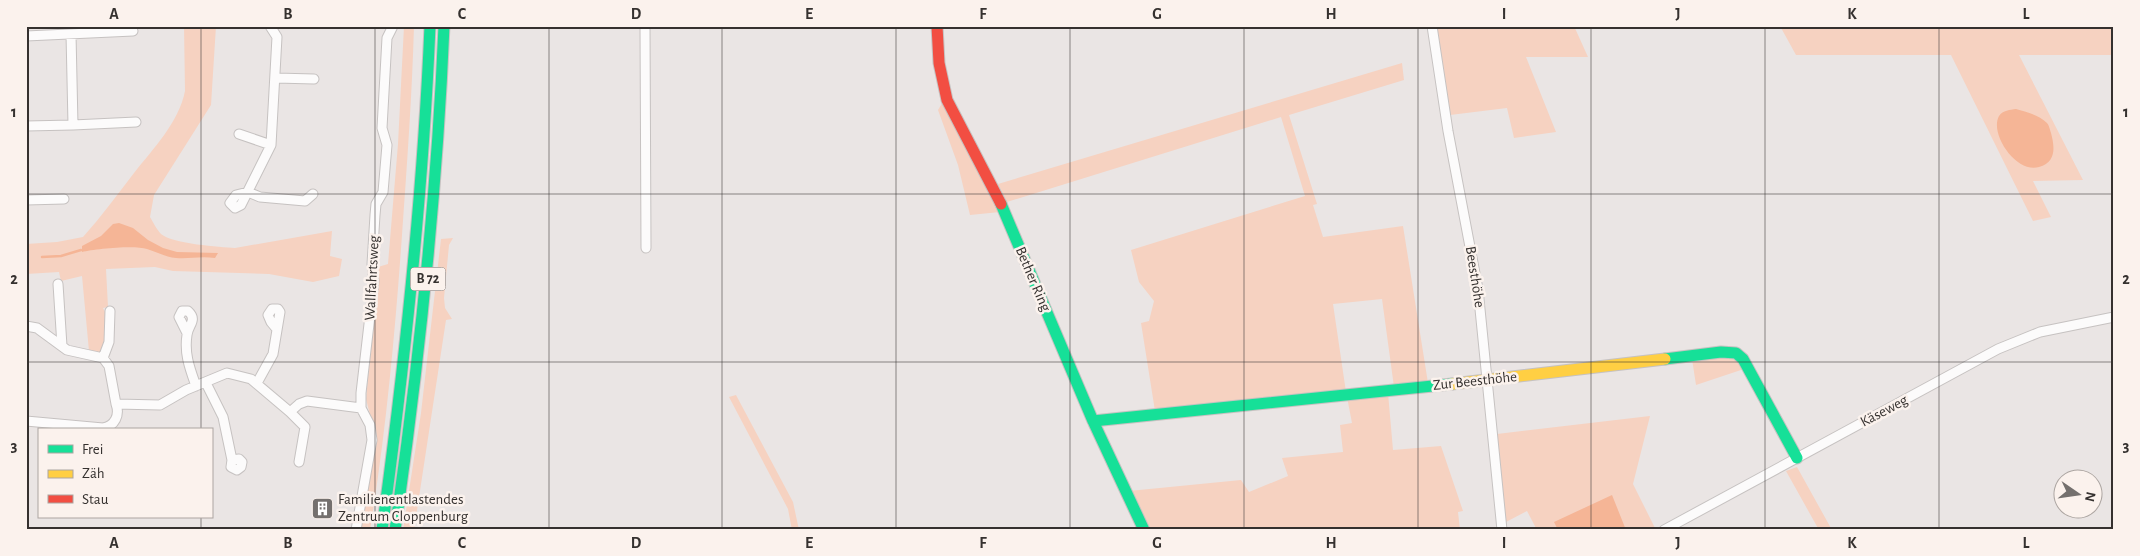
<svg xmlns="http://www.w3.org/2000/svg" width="2140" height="556" viewBox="0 0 2140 556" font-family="'Alegreya Sans',sans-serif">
  <rect width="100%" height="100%" fill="#eae5e4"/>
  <!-- green -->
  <path fill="#f6d2c1" d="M184,26H216L211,105L154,195L150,217C153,222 157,230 161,234C173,244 220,247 235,248L332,231L330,256L342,259L339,276L313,282L269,274L173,271L155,267L106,269L108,307L103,308C111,321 108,339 102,353L89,351L82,276L61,281L59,272L26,274V244L57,242L83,237C101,217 117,195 134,173C153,149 179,122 185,91Z
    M404,26H414C412,96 407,165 402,235C395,334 386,432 370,530H360L375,434L366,399L378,267L388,264L398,144Z
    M1437,26H1574L1588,57H1526L1556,132L1514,138L1507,108L1450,115Z
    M1780,26H2114V55H2019L2083,180L2033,181L2051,217L2033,221L1951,55H1796Z
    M1402,63L1404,80L1289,115L1317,204L1313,205L1323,237L1403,226L1428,383L1394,387L1382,299L1333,304L1346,392L1155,411L1141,323L1149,321L1154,301L1139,282L1131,250L1305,196L1281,117L1007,202L998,184Z
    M944,100L1000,212L970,215L958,165L938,110Z
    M453,238L449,245L444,298L445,308L452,319L446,320L414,530H403L421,413L441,239Z
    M1734,357L1744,369L1696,385L1692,359Z
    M1388,393L1393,450L1441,446L1463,511L1458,512L1460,530H1147L1129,491L1241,480L1249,492L1288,476L1282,458L1343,452L1340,425L1352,423L1347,397Z
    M736,395L793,502L799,530H792L788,509L729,397Z
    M1650,416L1633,484L1656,530H1537L1527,511L1506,522L1497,434Z
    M1797,467L1832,530H1819L1786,471Z"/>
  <!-- water -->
  <path fill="#f5b596" d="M2016,109C2026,112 2039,115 2047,123C2049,125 2050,130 2051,133C2055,148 2056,162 2039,167C2017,174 1989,134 1999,116C2003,110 2010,110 2016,109Z
    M119,223L133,228L148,240L163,248L177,252L218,253L215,258C200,256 190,259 176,258C165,257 157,252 147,249C134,245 95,249 82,252V246L101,236L113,224Z
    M1612,495L1626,530H1558L1554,522Z"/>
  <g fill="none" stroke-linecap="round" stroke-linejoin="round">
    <!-- stream -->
    <path stroke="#f5b596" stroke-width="2.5" d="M42,257L61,256L81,250"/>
    <defs>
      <path id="street" d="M270,26L277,37L271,145L241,205L235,208L230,203L236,195L248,192L260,197L305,201L313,194
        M645,26L646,248
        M1432,26L1448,131L1478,289L1502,530
        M71,34L73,125L136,122
        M26,36L133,31
        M276,78L314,79
        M26,126L73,125
        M239,134L271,145
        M26,200L64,199
        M58,284L62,346
        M110,311L109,342L103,358L109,366L116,404
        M26,326L37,328L67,350L103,358
        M187,333L179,317L182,311H188C198,320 188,325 187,335C184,354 190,369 196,386
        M206,383L223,417L232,460L231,467L237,470L241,467L242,462L239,459L232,460
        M257,383L273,354L280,312L278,309H272L268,315L271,322L276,328
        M290,412L305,427L299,462
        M26,421L103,428C115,426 120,415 116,404L160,405L186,390L227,373L251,379L290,412L299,404L307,401L361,408
        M356,530L372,440L370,425L361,408V393L374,281L372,264L375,215L376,204L383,192L387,145L382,128L387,38L393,26
        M1664,530L1998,349L2040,332L2114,317"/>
      <path id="fast" d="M1001,204L1093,421L1144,530
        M1665,359L1721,352L1736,353L1743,359L1797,458
        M1093,421L1452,384
        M382,530C405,362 423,195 430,26
        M395,530C419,363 437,195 444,26"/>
      <path id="slow" d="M1452,384L1665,359"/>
      <path id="jam" d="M937,26L939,63L947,100L1001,204"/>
    </defs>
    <!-- street casing -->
    <use href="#street" stroke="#c6c2c1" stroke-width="11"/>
    <!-- fast casing -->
    <use href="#fast" stroke="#c6c2c1" stroke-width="13"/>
    <!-- slow casing -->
    <use href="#slow" stroke="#c6c2c1" stroke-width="13"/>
    <!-- jam casing -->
    <use href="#jam" stroke="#c6c2c1" stroke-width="13"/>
    <!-- street -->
    <use href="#street" stroke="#fcfbfb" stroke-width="9"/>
    <!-- fast -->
    <use href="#fast" stroke="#16e098" stroke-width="11"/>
    <!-- slow -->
    <use href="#slow" stroke="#ffcf43" stroke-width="11"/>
    <!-- jam -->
    <use href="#jam" stroke="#f24e42" stroke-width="11"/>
  </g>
  <!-- grid -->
  <path fill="none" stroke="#35312f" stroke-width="1" stroke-opacity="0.55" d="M201,26V430M375,26V530M549,26V530M722,26V530M896,26V530M1070,26V530M1244,26V530M1418,26V530M1591,26V530M1765,26V530M1939,26V530M26,194H2114M26,362H2114M201,517V530"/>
  <!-- icons -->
  <defs>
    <symbol id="building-square" viewBox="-11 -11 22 22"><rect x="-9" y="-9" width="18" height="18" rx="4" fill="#74706e" stroke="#fbf2ed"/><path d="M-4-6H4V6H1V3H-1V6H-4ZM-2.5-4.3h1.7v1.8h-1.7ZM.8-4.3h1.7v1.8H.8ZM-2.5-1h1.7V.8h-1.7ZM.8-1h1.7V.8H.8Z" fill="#fff"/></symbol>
  </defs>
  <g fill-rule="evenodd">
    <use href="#building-square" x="310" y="496" width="25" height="25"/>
  </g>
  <g text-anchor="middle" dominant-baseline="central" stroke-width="5" stroke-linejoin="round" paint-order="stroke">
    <!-- shield labels -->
    <rect fill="#fbf2ed" stroke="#706b68" stroke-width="1" x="410.5" y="267.5" width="35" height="23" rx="4"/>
    <g font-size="14" font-weight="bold" fill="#35312f">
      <text x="428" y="279">B 72</text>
    </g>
    <!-- street labels -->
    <g font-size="15" fill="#35312f" stroke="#fbf2ed">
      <text transform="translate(1475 277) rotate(81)">Beesthöhe</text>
      <text transform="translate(372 278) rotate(-87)">Wallfahrtsweg</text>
      <text transform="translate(1033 279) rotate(67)">Bether Ring</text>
      <text transform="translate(1475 381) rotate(-6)">Zur Beesthöhe</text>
      <text transform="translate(1884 411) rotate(-28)">Käseweg</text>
    </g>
    <!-- poi labels -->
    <g font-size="15" fill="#35312f" stroke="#fbf2ed" text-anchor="start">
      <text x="338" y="499">Familienentlastendes<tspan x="338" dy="17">Zentrum Cloppenburg</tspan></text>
    </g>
  </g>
  <!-- border -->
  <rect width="2140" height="556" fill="none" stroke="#fbf2ed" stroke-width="55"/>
  <!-- legend -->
  <rect x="38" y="428" width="175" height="90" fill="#fbf2ed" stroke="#aca5a1"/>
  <rect x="48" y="445" width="25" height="8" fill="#16e098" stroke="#aca5a1"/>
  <text x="82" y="454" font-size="15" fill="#35312f">Frei</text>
  <rect x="48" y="470" width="25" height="8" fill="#ffcf43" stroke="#aca5a1"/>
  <text x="82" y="478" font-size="15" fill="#35312f">Zäh</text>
  <rect x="48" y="495" width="25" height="8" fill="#f24e42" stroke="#aca5a1"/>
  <text x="82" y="504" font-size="15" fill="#35312f">Stau</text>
  <!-- north arrow -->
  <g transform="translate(2078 494) rotate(103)"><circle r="24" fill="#fbf2ed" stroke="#aca5a1"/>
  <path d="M0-4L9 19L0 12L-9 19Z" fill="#74706e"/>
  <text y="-8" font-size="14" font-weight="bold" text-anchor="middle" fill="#35312f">N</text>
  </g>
  <rect x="28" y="28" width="2084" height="500" fill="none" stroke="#35312f" stroke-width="2"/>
  <g font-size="16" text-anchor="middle" font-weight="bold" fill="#35312f">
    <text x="114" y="19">A</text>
    <text x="288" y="19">B</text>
    <text x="462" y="19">C</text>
    <text x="636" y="19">D</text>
    <text x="809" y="19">E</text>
    <text x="983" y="19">F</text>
    <text x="1157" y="19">G</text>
    <text x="1331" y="19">H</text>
    <text x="1504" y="19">I</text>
    <text x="1678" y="19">J</text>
    <text x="1852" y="19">K</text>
    <text x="2026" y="19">L</text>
    <text x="14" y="117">1</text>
    <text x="2126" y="117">1</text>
    <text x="14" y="284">2</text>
    <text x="2126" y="284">2</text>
    <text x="14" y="451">3</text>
    <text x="2126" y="451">3</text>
    <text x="114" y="548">A</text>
    <text x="288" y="548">B</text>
    <text x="462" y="548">C</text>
    <text x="636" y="548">D</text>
    <text x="809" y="548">E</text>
    <text x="983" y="548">F</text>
    <text x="1157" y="548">G</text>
    <text x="1331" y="548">H</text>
    <text x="1504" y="548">I</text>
    <text x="1678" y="548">J</text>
    <text x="1852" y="548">K</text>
    <text x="2026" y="548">L</text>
  </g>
</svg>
